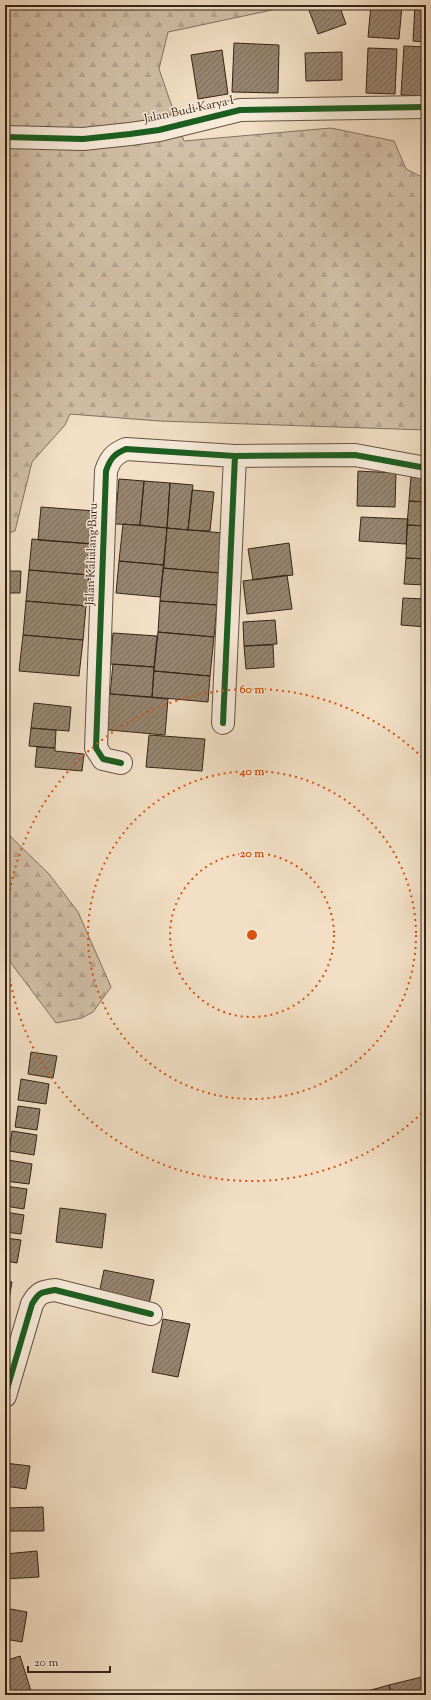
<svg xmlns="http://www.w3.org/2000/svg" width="431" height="1700" viewBox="0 0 431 1700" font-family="'Sorts Mill Goudy',serif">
  <defs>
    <pattern id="forest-firs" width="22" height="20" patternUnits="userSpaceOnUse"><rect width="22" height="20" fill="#d2bfa7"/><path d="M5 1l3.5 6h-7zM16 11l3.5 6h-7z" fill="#b5a48f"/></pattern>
    <pattern id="building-hatch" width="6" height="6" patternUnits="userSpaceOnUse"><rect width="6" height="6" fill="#978570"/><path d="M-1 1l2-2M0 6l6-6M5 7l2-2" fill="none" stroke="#7c6d5b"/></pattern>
  </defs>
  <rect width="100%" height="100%" fill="#f2dfc5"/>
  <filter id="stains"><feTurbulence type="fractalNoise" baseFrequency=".005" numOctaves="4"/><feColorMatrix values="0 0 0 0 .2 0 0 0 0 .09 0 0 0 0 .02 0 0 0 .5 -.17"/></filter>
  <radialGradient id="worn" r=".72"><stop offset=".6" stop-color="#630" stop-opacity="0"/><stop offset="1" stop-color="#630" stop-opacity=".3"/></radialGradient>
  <!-- forest -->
  <path fill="url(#forest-firs)" stroke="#84725e" d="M5,5H277L272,10L168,32L159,69L184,141L331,128L394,141L406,169L426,179V430L159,421L70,414L65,425L32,462L15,531L5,534Z
    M5,808L6,832L49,874L78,912L111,987L93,1012L82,1018L56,1023L5,955Z"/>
  <!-- building -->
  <path fill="url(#building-hatch)" stroke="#352414" d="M307,5H339L346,24L318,34Z
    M371,5H402L399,39L368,37Z
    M415,5H426V42L413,41Z
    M234,43L279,45L278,93L232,92Z
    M404,46L426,47V96L401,95Z
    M368,48L397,49L395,94L366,93Z
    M222,50L228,94L198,99L191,55Z
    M342,52V80L306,81L305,53Z
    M358,471L396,473L395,507L357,506Z
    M411,476L426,477V502L409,501Z
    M119,479L144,481L140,525L115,524Z
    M144,481L170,483L167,528L140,525Z
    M170,483L193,485L188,530L167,528Z
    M192,490L214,492L210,531L188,530Z
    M409,501L426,502V526L407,525Z
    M41,507L95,511L92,544L38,540Z
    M361,517L408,519L406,544L359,541Z
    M123,524L167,528L164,565L119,561Z
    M407,525L426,526V559L406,558Z
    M167,528L223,533L220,573L163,568Z
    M32,539L92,544L89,575L29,570Z
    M289,543L293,575L253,580L248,549Z
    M406,558L426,559V585L404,584Z
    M119,561L164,565L160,597L116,593Z
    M163,568L220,573L217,605L160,601Z
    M29,570L89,575L86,606L26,601Z
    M5,571H21L20,593H5Z
    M287,575L292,609L247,614L243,581Z
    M403,598L426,599V627L401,625Z
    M26,601L86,606L83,640L23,635Z
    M160,601L217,605L214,637L158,632Z
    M275,620L277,644L244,646L243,622Z
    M158,632L214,637L210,676L154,671Z
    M113,633L157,636L154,667L110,664Z
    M23,635L83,640L79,676L19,671Z
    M273,645L274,667L246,669L244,646Z
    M113,664L154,667L152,697L110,694Z
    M154,671L210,676L208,702L152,697Z
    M101,693L168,699L165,735L98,729Z
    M34,703L71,707L69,731L31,728Z
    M31,728L56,730L55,748L29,746Z
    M149,735L205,739L202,771L146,767Z
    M37,747L55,748V751L84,754L82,771L35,767Z
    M31,1052L57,1056L53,1078L28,1074Z
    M21,1079L49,1084L46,1104L18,1100Z
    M18,1106L40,1109L37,1130L15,1127Z
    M12,1131L37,1135L34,1155L9,1151Z
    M8,1160L32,1164L29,1184L5,1181Z
    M5,1186L27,1189L24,1209L5,1206Z
    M60,1208L106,1214L102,1248L56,1242Z
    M5,1212L24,1215L21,1234L5,1232Z
    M5,1238L21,1240L17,1263L5,1261Z
    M104,1270L154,1280L148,1309L98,1299Z
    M5,1281L12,1282L9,1299L5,1298Z
    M163,1319L190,1324L178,1377L152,1372Z
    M5,1463L30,1466L26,1489L5,1486Z
    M43,1507L44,1531H6V1508Z
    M37,1551L39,1577L5,1579V1554Z
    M5,1608L27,1612L22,1642L5,1639Z
    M20,1656L31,1691L19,1695H5V1661Z
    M426,1676V1695H392L389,1685Z
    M389,1685L392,1695H365L364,1692Z"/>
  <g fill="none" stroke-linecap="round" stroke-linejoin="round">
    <defs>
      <path id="street" d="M5,137L83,139L130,134L159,130L240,110L426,107
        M223,723L235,456
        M121,763L103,759L96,748L106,471C110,459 114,454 126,449L235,456L355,455L426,468
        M5,1396L32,1304C39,1292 42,1292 55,1290L151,1314"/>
    </defs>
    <!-- street casing -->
    <use href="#street" stroke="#645340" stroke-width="24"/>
    <!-- street -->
    <use href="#street" stroke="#f7ead9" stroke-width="22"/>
    <defs>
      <path id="cycleway" d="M5,137L83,139L130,134L159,130L240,110L426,107
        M223,723L235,456
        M121,763L103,759L96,748L106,471C110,459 114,454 126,449L235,456L355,455L426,468
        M5,1396L32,1304C39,1292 42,1292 55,1290L151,1314"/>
    </defs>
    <!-- cycleway casing -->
    <use href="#cycleway" stroke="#f7ead9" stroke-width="8"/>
    <!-- cycleway -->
    <use href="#cycleway" stroke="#1b5e20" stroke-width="6"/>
  </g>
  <!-- distance rings -->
  <g fill="none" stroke="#d6540d" stroke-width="2" stroke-dasharray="2 4">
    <circle cx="252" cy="935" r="82"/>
    <circle cx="252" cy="935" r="164"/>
    <path d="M426 1109A246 246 0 1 1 426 761"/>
  </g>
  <g text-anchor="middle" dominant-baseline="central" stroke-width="3" stroke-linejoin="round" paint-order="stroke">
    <!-- street labels -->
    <g font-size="12" fill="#352414" stroke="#f7ead9">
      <text transform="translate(189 110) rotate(-12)">Jalan Budi Karya I</text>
      <text transform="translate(92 554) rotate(-88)">Jalan Kalialang Baru</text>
    </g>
  </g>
  <circle cx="252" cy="935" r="6" fill="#d6540d" stroke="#f7ead9" stroke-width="2"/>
  <g font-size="12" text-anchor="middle" font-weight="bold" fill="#d6540d" stroke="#f7ead9" stroke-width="3" stroke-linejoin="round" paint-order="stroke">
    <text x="252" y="693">60 m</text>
    <text x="252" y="775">40 m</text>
    <text x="252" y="857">20 m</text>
  </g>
  <!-- margin -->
  <rect width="431" height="1700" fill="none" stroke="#f2dfc5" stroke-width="20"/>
  <rect x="6" y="6" width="419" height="1688" fill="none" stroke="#352414" stroke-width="2"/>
  <rect x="10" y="10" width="411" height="1680" fill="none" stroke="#352414"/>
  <!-- scale -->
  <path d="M28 1666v6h82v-6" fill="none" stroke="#352414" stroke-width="2"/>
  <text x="34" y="1666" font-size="12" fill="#352414" stroke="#f7ead9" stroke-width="3" paint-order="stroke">20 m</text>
  <rect width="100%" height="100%" filter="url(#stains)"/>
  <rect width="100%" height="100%" fill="url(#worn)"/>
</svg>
